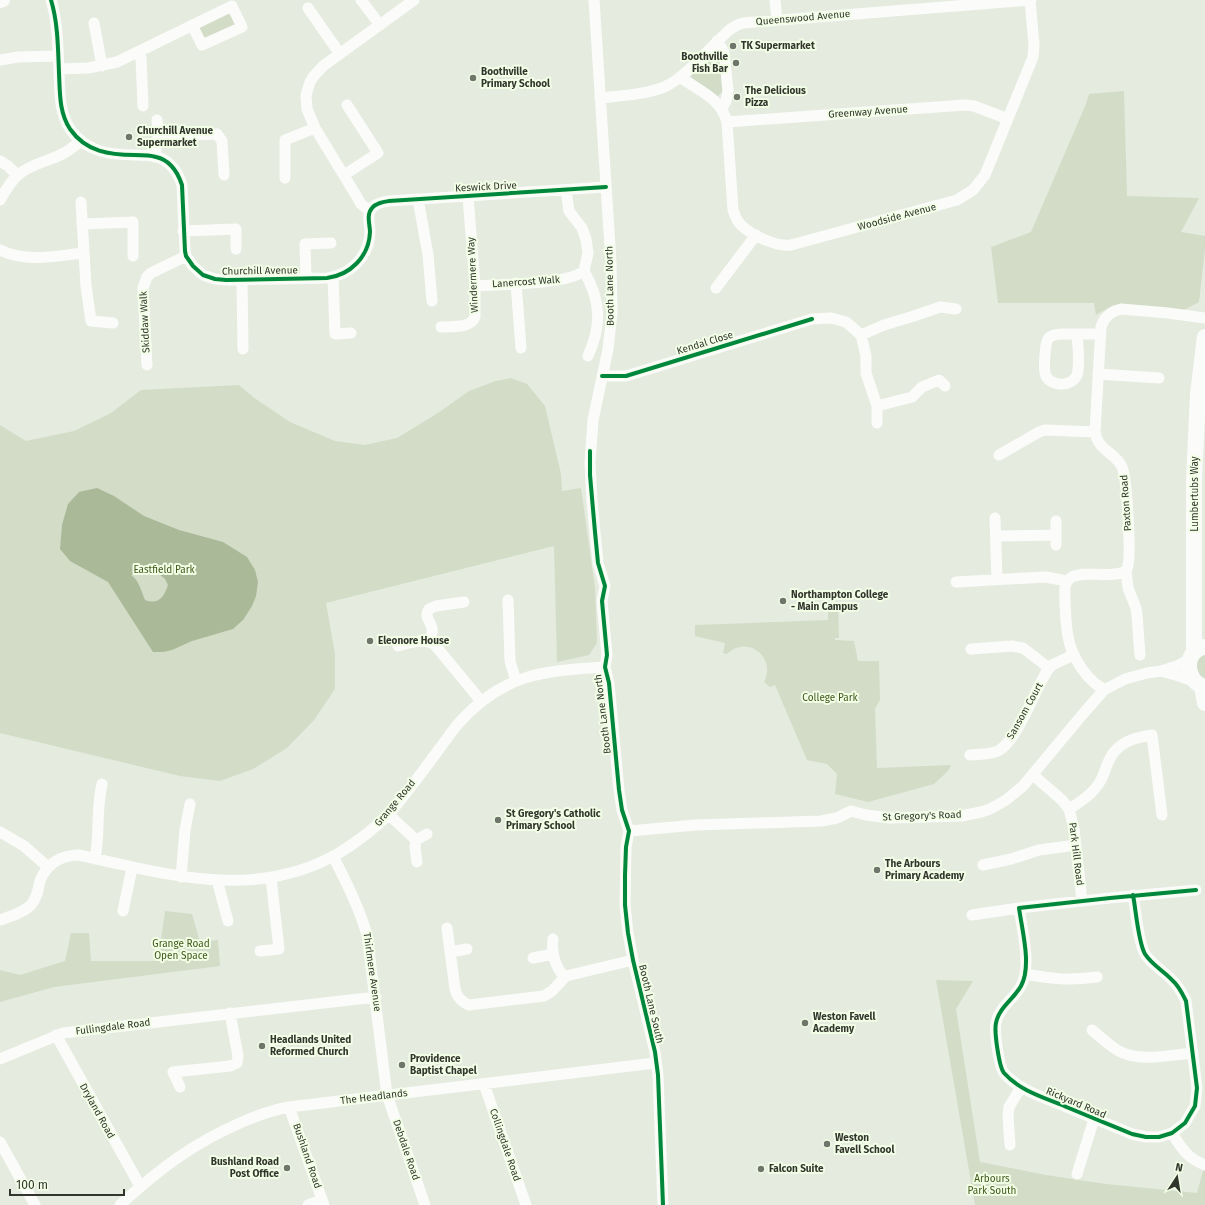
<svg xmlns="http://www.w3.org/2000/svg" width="1205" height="1205" viewBox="0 0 1205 1205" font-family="'Fira Sans',sans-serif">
  <rect width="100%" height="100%" fill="#e5ebdf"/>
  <!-- green -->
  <path fill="#d2dcc7" d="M229,12L236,26L203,39L199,27Z
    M712,52L720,55L722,92L718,96L709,92L690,76Z
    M1124,91L1127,196L1199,198L1181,232L1205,236V249L1199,302L1184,310L1131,305H1113L1096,315L1094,303H998L991,247L1031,232L1086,104L1089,94Z
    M511,378L527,384L545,406L561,474L562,491L581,488L595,588L597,643L589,655L557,662L554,546L326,603L335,654V689L314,720L287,748L253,769L220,781L180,776L0,733V425L26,441L74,431L111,413L141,390L239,385L253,397L290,422L335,441L365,445L397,438L438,413L469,391L496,381Z
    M828,602L838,603L839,638H835V640L854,641L858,661H879L880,700L875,709L877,768L951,765L948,771L934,784L868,802L835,794L837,774L827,764L807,760L775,685L770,687L764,682C777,657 747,634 727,654L723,653L725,643L695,636V625L828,620Z
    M1205,651V681L1202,680L1194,662Z
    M165,911L192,914L200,942L218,940L220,966L54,987L0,1002V970L20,975L65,961L71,933H89L91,961H158Z
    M936,980L973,981L956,1009L980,1162L1046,1175L1106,1184L1197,1193L1205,1164V1205H975Z"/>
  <!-- water -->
  <path fill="#aab998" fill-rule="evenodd" d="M97,488L114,496L144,516L179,530L223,542L247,557L255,570L258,582L256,596L252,606L243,620L233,629L192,641L172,650L163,652H153L108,582L70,561L60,549L62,525L68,504L79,492ZM141,572L150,575L159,574L165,579L168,585C164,597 159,605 145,600C141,591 139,580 131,575Z"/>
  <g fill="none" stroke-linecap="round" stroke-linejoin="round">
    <!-- minor -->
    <path stroke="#fbfcfa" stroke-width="11" d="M51,0C58,23 58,49 59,73C60,93 59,112 70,129C86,152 110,155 135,155C142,155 150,155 156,157C170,160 178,173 182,185L185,251L186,256L193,266L203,275L215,279L226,280L327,278C350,275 369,257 370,232C370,225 366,215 372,208C376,203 383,202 389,201L606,187
      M361,0L380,25
      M594,0L611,262L612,313L608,349L593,420L590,463L592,501L598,563L605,586L602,601L607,655L605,667L609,683L619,790L622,810L629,831
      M775,0L777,20
      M308,8L340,54
      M94,23L102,66
      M717,41L724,52L728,90L726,101L722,108
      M139,51L141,58L143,106
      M0,60L18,57L58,56
      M59,69L88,68L117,62L232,6L242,27L202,45L192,25
      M680,77C699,91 720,97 727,122L733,210C735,216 737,222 742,226C753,236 777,247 791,245L957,200L973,190L985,175L1033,57L1034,45L1030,0
      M600,98C619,96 654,94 670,84C688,74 701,57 716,43C724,35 731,26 743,23L1031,0
      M727,122L965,105L974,106L1008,119
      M158,136L217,134L222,141L224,175
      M155,156L158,136L157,120
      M0,161L8,166L17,175
      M344,175L378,153L347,105
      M285,178V140L315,128
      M418,199L428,255L432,301
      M0,200C5,191 10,182 18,175C31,164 46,162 60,155C68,152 74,146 81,141
      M81,202L86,286L91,321L113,323
      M370,211L361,204L357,197L315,128L307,109L306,95L310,82L313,77L323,66L414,0
      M82,224L133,222V256
      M183,231L236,229V249
      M0,250C26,263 56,256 83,253
      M584,271C601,301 602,325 588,356
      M333,277L335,334L351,333
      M306,278L305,244L331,243
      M242,280L243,349
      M516,283L521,348
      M475,286C500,284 566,285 584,271L588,253L586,239L582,228L569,211L566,190
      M716,288L756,235
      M441,327C452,326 470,329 475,317V286L468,196
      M1077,334C1078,345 1080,364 1077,375C1072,387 1052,387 1046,376C1043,372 1045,343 1048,339C1051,335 1056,334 1062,334H1100
      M861,335L884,325L914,316L940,307L956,309
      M147,365L143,288L147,277L151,273L186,256
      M1098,374L1159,378
      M602,376H626L812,319L831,318L846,322L861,335L866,356V373L877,406V423
      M877,406L912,397L922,387L939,380L945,386
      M999,455L1039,432L1045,430L1095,432
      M995,518L997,580
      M1056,521V545
      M996,536L1056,535
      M1126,571L1128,588L1136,608L1137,615L1140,655
      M956,582L1045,577L1067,581
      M508,600L510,661L516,681
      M430,641C431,637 433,633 432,628C430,620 424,617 429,609L436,606L464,602
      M398,646C410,643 422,638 434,644L481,701
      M971,649L1012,646L1023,648L1049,668
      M1161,671L1179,676L1196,682
      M1104,690C1093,683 1082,671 1076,659C1066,642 1066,621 1065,602C1065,597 1064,589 1066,584C1067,581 1069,579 1072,577C1085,570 1111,579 1126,571C1127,568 1128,568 1128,565C1131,553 1127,477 1122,467C1115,452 1098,451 1095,432L1101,327C1104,317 1110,312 1121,309L1168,313L1205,318
      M970,755C979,754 989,755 998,751C1017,741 1035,690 1047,671L1052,665L1073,655
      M1033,775L1062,800L1069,809L1074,829L1082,901
      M1069,809C1082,801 1094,793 1101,780C1106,770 1108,757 1116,750C1125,740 1139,737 1152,735L1162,815
      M388,814L416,840L415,847L417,862
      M629,831L696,825L821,821L837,818L851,811L866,815L890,818L961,816L981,812L990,809L1006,800L1023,786L1082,715L1104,690L1125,679L1147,673L1161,671L1177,666L1190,659
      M629,831L626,847L625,905L628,933L633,960L655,1052L658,1075L663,1205
      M0,832L24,846L48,867
      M416,840L427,834
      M333,856C346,882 359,907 367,935L387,1095L425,1205
      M95,859C100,834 96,809 102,784
      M983,865L1011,859L1039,850L1076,845
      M181,877L185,830L190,804
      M217,880L228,921
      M1133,895C1136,910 1138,942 1145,954C1152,965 1164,971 1172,980C1179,986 1182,993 1186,1001L1197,1088L1195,1106L1185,1123L1172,1133L1159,1137H1146L1132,1134C1108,1124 1085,1115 1062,1105C1042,1097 1019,1090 1004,1073C999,1067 994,1031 996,1023C999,1007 1014,999 1021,986C1032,966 1022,930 1019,908C1078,901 1137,895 1196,890
      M123,911L132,868
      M972,915L1019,908
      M0,920C11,916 23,913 31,905C37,898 38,890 40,881C46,864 61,855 79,855C167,874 254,902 339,853C357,842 374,829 389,814C413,786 435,754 457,725C502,674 541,671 605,667
      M447,928L455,989C457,997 461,1002 469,1005L544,996L552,991L566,976L633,960
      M553,939C551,954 555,966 564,977
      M260,951L279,949L271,878
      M450,952L467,949
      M533,958L553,954
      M1025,974C1053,979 1069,981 1097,977
      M1092,1030C1100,1037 1108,1044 1117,1050C1139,1063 1168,1055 1193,1053
      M56,1035L140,1186
      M0,1059L63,1033L376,997
      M484,1084L526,1205
      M180,1087L173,1072L230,1066L237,1063L238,1056L230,1013
      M289,1107L324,1205
      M1172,1133C1182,1149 1187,1158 1205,1165
      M0,1142L35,1205
      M1010,1145L1008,1116L1009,1107L1021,1087
      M1077,1174L1094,1119
      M120,1205C158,1170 192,1144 240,1123C256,1116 272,1110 289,1107L655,1063
      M308,1205L322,1200"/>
    <!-- major -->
    <path stroke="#fbfcfa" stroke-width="14" d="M0,1L3,0"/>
    <!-- highway -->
    <path stroke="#fbfcfa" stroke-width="16" d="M1203,647C1183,653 1185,682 1205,687
      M1194,652V481L1198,394L1205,337
      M1202,686L1205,703"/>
    <defs>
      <path id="cycleway" d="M51,0C58,23 58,49 59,73C60,93 59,112 70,129C86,152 110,155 135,155C142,155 150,155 156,157C170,160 178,173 182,185L185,251L186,256L193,266L203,275L215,279L226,280L327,278C350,275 369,257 370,232C370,225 366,215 372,208C376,203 383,202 389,201L606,187
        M602,376H626L812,319
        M590,451V475L595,532L598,563L605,586L602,601L607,655L605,667L609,683L619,790L622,810L629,831L626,847L625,875V905L628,933L633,960L655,1052L658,1075L663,1205
        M1133,895C1136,910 1138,942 1145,954C1152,965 1164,971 1172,980C1179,986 1182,993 1186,1001L1197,1088L1195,1106L1185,1123L1172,1133L1159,1137H1146L1132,1134C1108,1124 1085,1115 1062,1105C1042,1097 1019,1090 1004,1073C999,1067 994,1031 996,1023C999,1007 1014,999 1021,986C1032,966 1022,930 1019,908C1078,901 1137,895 1196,890"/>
    </defs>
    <!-- cycleway casing -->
    <use href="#cycleway" stroke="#f2fee6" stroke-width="6"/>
    <!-- cycleway -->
    <use href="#cycleway" stroke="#00873e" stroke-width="4"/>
  </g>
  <!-- markers -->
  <g fill="#70756b" stroke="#f2fee6" stroke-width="1.5">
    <circle cx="733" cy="46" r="4"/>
    <circle cx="736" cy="63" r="4"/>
    <circle cx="473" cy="78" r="4"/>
    <circle cx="737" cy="97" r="4"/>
    <circle cx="129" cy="137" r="4"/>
    <circle cx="783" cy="601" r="4"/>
    <circle cx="370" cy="641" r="4"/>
    <circle cx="498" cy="820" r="4"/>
    <circle cx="877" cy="870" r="4"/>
    <circle cx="805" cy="1023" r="4"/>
    <circle cx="262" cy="1046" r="4"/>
    <circle cx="402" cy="1065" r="4"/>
    <circle cx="827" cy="1144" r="4"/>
    <circle cx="287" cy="1168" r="4"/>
    <circle cx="761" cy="1169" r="4"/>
  </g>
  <g text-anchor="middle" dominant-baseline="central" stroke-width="4" stroke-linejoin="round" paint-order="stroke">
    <!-- street labels -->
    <g font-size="10" fill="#31352c" stroke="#f2fee6">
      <text transform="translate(803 18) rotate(-5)">Queenswood Avenue</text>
      <text transform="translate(868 112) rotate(-4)">Greenway Avenue</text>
      <text transform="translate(486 187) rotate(-3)">Keswick Drive</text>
      <text transform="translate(897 217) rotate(-15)">Woodside Avenue</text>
      <text transform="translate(260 271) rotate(-1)">Churchill Avenue</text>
      <text transform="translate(473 275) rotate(-93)">Windermere Way</text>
      <text transform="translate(526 282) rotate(-4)">Lanercost Walk</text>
      <text transform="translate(610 286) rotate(-91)">Booth Lane North</text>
      <text transform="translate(145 322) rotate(-93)">Skiddaw Walk</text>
      <text transform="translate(705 343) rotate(-17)">Kendal Close</text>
      <text transform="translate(1195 494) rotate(-90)">Lumbertubs Way</text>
      <text transform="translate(1126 503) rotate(-94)">Paxton Road</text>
      <text transform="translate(1025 711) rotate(-61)">Sansom Court</text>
      <text transform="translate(603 714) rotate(-97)">Booth Lane North</text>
      <text transform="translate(395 803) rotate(-50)">Grange Road</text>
      <text transform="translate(922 816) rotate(-2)">St Gregory's Road</text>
      <text transform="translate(1076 854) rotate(83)">Park Hill Road</text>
      <text transform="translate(372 972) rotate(82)">Thirlmere Avenue</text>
      <text transform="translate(651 1004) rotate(77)">Booth Lane South</text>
      <text transform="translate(113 1027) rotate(-7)">Fullingdale Road</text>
      <text transform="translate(374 1097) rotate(-7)">The Headlands</text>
      <text transform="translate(1076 1103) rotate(23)">Rickyard Road</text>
      <text transform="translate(97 1111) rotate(61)">Dryland Road</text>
      <text transform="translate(505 1145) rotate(71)">Collingdale Road</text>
      <text transform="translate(406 1150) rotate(71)">Debdale Road</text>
      <text transform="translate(307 1156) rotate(71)">Bushland Road</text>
    </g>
    <!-- poi labels -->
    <g font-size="10" font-weight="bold" fill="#31352c" stroke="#f2fee6" text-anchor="start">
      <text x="741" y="46">TK Supermarket</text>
      <text x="728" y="57" text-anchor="end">Boothville<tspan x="728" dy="12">Fish Bar</tspan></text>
      <text x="481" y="72">Boothville<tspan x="481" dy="12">Primary School</tspan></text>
      <text x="745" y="91">The Delicious<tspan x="745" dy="12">Pizza</tspan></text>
      <text x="137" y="131">Churchill Avenue<tspan x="137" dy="12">Supermarket</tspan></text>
      <text x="791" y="595">Northampton College<tspan x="791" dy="12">- Main Campus</tspan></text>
      <text x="378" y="641">Eleonore House</text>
      <text x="506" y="814">St Gregory's Catholic<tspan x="506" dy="12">Primary School</tspan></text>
      <text x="885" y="864">The Arbours<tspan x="885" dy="12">Primary Academy</tspan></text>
      <text x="813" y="1017">Weston Favell<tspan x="813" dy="12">Academy</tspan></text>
      <text x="270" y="1040">Headlands United<tspan x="270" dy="12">Reformed Church</tspan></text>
      <text x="410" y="1059">Providence<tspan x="410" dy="12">Baptist Chapel</tspan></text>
      <text x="835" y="1138">Weston<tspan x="835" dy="12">Favell School</tspan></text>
      <text x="279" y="1162" text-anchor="end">Bushland Road<tspan x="279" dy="12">Post Office</tspan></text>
      <text x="769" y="1169">Falcon Suite</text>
    </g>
    <!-- park labels -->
    <g font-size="10" fill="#3f5819" stroke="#f2fee6">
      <text x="164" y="570">Eastfield Park</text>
      <text x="830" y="698">College Park</text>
      <text x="181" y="944">Grange Road<tspan x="181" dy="12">Open Space</tspan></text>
      <text x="992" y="1179">Arbours<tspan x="992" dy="12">Park South</tspan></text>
    </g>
  </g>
  <!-- north arrow -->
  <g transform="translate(1177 1177) rotate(12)" stroke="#f2fee6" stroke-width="3" paint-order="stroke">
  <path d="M0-3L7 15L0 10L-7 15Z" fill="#31352c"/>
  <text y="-6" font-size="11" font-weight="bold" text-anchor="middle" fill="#31352c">N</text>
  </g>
  <!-- scale -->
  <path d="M10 1189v6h114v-6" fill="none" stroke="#31352c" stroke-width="2"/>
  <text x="16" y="1189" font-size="12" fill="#31352c" stroke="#f2fee6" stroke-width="3" paint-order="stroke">100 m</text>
</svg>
